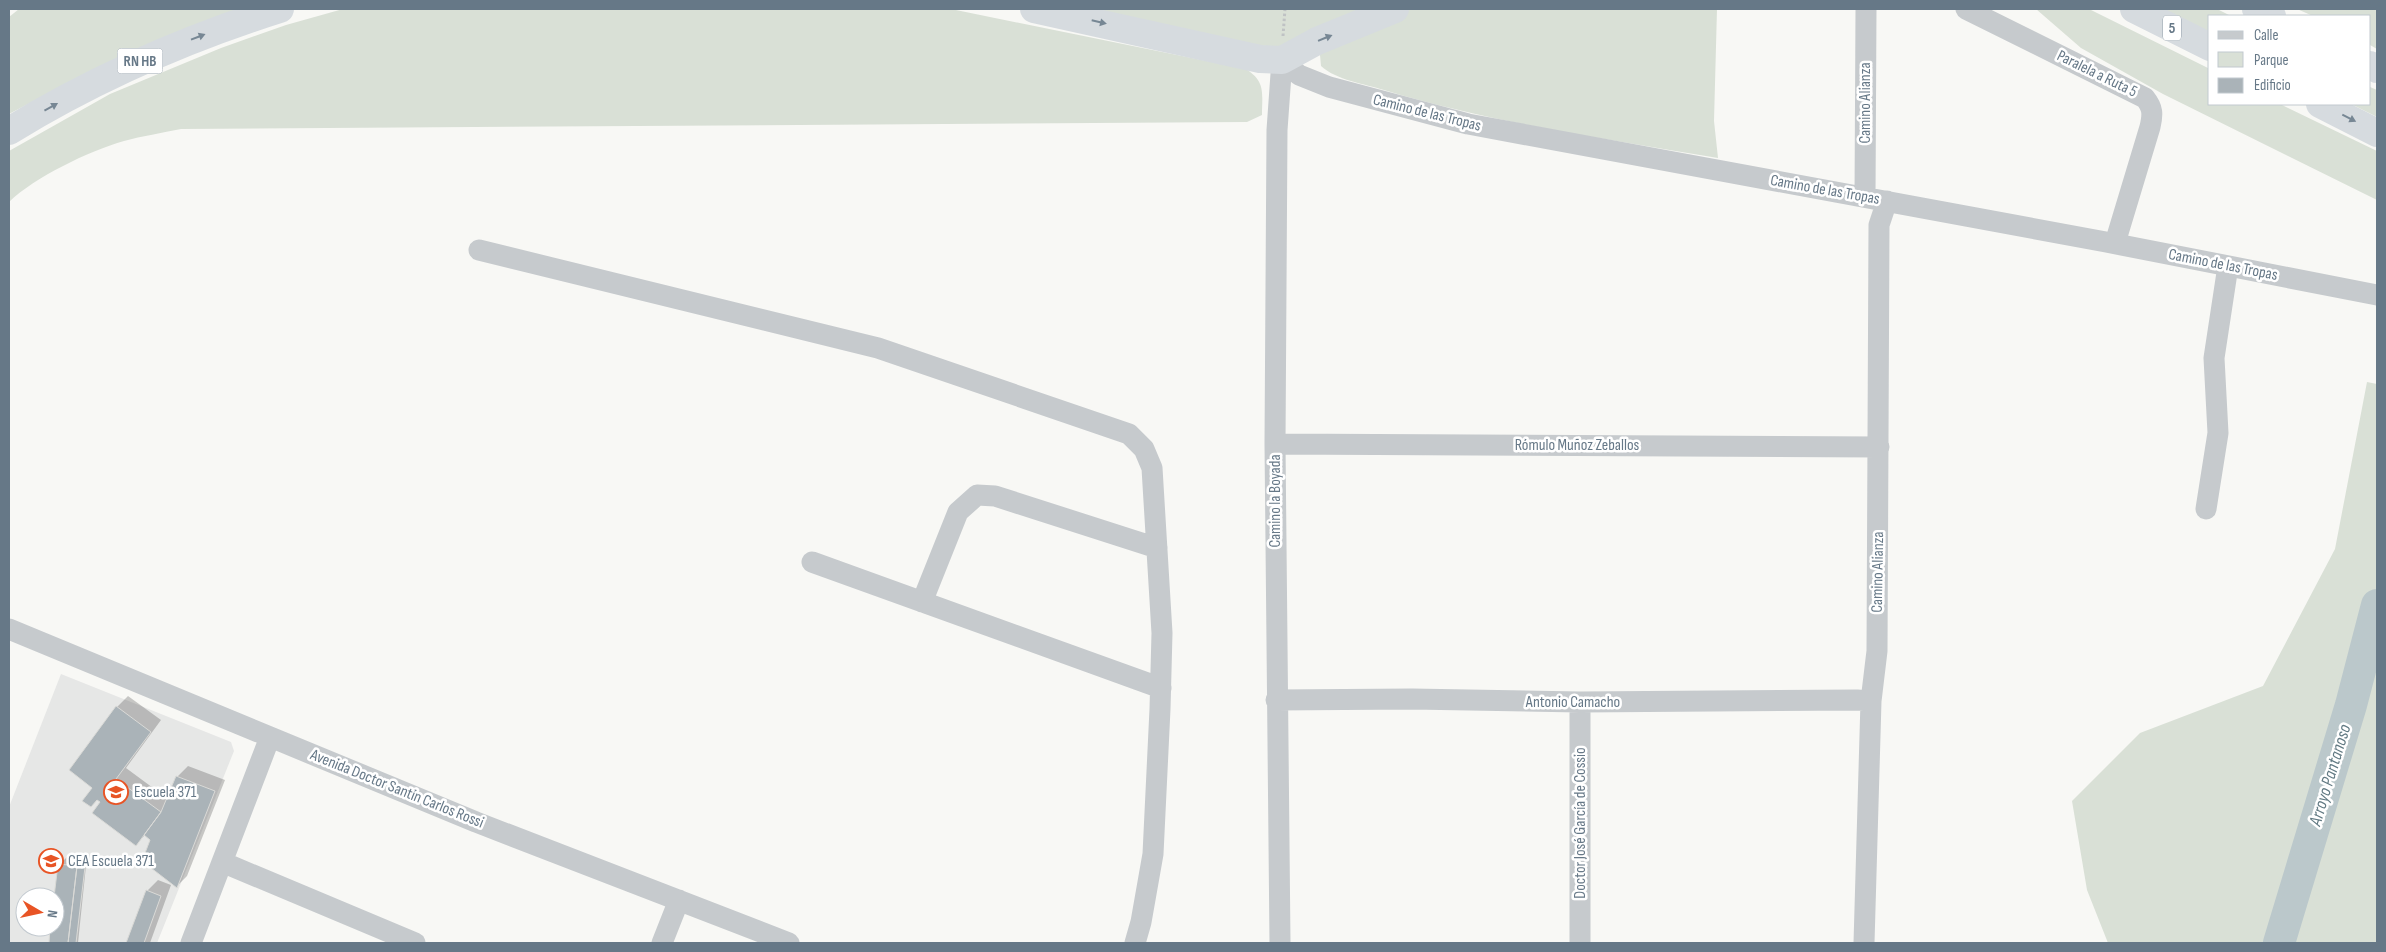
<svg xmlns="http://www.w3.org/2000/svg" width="2386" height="952" viewBox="0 0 2386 952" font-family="'Sofia Sans Condensed',sans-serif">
  <rect width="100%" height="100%" fill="#f8f8f5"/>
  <!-- built -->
  <path fill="#e6e7e6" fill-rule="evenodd" d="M61,674L231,742L234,751L157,943H9V807ZM25,897H55V927H25Z"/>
  <!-- green -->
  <path fill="#d9e0d6" d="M19,9H238L91,71L9,114V17Z
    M343,9H951L1246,69C1266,82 1262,93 1262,115L1247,122L181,129C162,133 142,136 124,141C89,151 35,177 9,202V151L110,94L221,48L286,25Z
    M1106,9H1369L1273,49L1103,11Z
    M1411,9H1717L1714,121L1718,158C1606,139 1493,123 1384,90C1365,84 1336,80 1321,66L1320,55L1329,44Z
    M2036,9H2089L2210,69V104H2280L2377,151V200L2163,94L2081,48Z
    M2162,9H2217L2231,16H2210V33Z
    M2297,9H2377V49L2370,45V16H2313Z
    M2370,87L2377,90V117L2351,104H2370Z
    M2367,382L2377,384V943H2108L2087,890L2072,801L2140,733L2263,686L2335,549Z"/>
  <!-- shadow -->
  <path fill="#0003" d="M128,696L161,720L126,768L168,799L177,777L188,766L225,780L187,876L177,886L152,840L145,835L136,844L101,801L94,787L70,770L117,707Z
    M70,854L87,856L78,943H50L52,927H55L59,865Z
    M158,880L171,885L150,943H127L147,891Z"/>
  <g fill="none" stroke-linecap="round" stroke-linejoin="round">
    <!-- river -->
    <path stroke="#bbc8cb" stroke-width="32" d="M2279,943L2351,705L2377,605"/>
  </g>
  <!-- building -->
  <path fill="#aab3b8" stroke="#dadad7" d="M116,706L151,732L116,779L161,812L136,846L92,813L100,802L97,800L91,807L82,801L92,788L69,770Z
    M176,776L215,791L177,888L142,861L150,840L144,835L161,812Z
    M58,864L77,866L68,943H49L50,927H55L54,897Z
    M77,866L85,867L76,943H68Z
    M146,890L161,896L144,943H126Z"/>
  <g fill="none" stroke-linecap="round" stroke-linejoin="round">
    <!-- path -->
    <path stroke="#bfc2c4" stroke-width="3" stroke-dasharray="2.5 2.5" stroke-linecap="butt" d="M1283,36L1285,9"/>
    <!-- minor -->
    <path stroke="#c6cacd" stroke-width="21" d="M1966,9L2145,98C2153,108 2153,114 2150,127L2115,243
      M1282,60L1299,75L1329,87L1468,124L2106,242L2377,295
      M1865,197L1866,9
      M479,250L878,348L1129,434L1144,449L1152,468L1162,633L1160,709L1153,854L1141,922L1135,943
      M1275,444L1879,447
      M2206,509L2218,433L2214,358L2228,266
      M812,562L1161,688
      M922,602L958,512L977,495L995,496L1157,548
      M9,629L476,822L789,943
      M1276,700L1412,699L1580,702L1857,700L1871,701
      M1580,702V943
      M222,862L415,943
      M191,943L270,737
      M662,943L679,900
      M1280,943L1275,444L1277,130L1282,60
      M1864,943L1871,701L1877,651L1879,225L1887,201"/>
    <!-- highway -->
    <path stroke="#d6dbdf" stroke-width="28" d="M1034,9L1260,59L1282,60L1317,41L1395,9
      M2134,9L2210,47
      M2256,9L2272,16
      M2370,65L2377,69
      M2320,104L2377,133
      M9,131C94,79 185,39 280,9"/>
  </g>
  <!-- one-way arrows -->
  <defs><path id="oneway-solid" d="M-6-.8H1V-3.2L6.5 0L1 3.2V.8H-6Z" transform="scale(1.25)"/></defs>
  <g fill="#778794">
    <use href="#oneway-solid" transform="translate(1099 22) rotate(13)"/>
    <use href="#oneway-solid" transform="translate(198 37) rotate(-21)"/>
    <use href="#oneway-solid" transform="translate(1325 38) rotate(-22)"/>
    <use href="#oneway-solid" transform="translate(51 107) rotate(-29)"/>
    <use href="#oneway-solid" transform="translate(2349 118) rotate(27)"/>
  </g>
  <!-- icons -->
  <defs>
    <symbol id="school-ring" viewBox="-11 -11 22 22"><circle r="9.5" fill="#fff" stroke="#e85425" stroke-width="1.5"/><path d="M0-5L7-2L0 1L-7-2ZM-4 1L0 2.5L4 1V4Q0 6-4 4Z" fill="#e85425"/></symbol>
  </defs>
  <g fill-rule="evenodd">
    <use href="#school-ring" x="102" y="778" width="28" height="28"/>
    <use href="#school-ring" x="37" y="847" width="28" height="28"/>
  </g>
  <g text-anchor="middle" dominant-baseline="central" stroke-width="5" stroke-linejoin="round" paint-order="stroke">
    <!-- shield labels -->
    <g fill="#fff" stroke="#94a0ab" stroke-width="1">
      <rect x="2163" y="15.5" width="18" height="25" rx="4"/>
      <rect x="117.5" y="48.5" width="45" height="25" rx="4"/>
    </g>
    <g font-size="15" font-weight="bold" fill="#667887">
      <text x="2172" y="28">5</text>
      <text x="140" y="61">RN HB</text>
    </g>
    <!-- street labels -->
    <g font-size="16" fill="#667887" stroke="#fff">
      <text transform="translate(2097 74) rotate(26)">Paralela a Ruta 5</text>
      <text transform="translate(1865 103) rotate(-90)">Camino Alianza</text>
      <text transform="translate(1427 113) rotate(14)">Camino de las Tropas</text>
      <text transform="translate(1825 190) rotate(10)">Camino de las Tropas</text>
      <text transform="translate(2223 265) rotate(11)">Camino de las Tropas</text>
      <text x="1577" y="445">Rómulo Muñoz Zeballos</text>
      <text transform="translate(1275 501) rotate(-90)">Camino la Boyada</text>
      <text transform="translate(1878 572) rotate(-89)">Camino Alianza</text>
      <text x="1573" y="702">Antonio Camacho</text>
      <text transform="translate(397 789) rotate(22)">Avenida Doctor Santín Carlos Rossi</text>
      <text transform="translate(1580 823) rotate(-90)">Doctor José García de Cossio</text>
    </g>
    <!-- poi labels -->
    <g font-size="16" fill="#667887" stroke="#fff" text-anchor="start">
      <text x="134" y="792">Escuela 371</text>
      <text x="68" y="861">CEA Escuela 371</text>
    </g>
    <!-- water labels -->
    <g font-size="18" font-style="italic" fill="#627a83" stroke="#fff">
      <text transform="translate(2330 775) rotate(-73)">Arroyo Pantanoso</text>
    </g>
  </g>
  <!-- border -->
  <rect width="2386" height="952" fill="none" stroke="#667887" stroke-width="20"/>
  <!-- legend -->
  <rect x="2208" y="15" width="162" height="90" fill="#ffffff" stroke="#c2c9cf"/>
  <rect x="2218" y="31" width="25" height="8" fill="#c6cacd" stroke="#c2c9cf"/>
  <text x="2254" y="40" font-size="15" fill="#667887">Calle</text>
  <rect x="2218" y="52" width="25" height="15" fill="#d9e0d6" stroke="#c2c9cf"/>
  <text x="2254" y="65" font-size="15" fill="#667887">Parque</text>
  <rect x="2218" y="78" width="25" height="15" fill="#aab3b8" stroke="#c2c9cf"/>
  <text x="2254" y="90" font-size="15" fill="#667887">Edificio</text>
  <!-- north arrow -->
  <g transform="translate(40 912) rotate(99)"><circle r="24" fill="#ffffff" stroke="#c2c9cf"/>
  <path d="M0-4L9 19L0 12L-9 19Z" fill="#e85425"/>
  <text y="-8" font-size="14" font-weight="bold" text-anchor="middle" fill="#667887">N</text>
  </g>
</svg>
